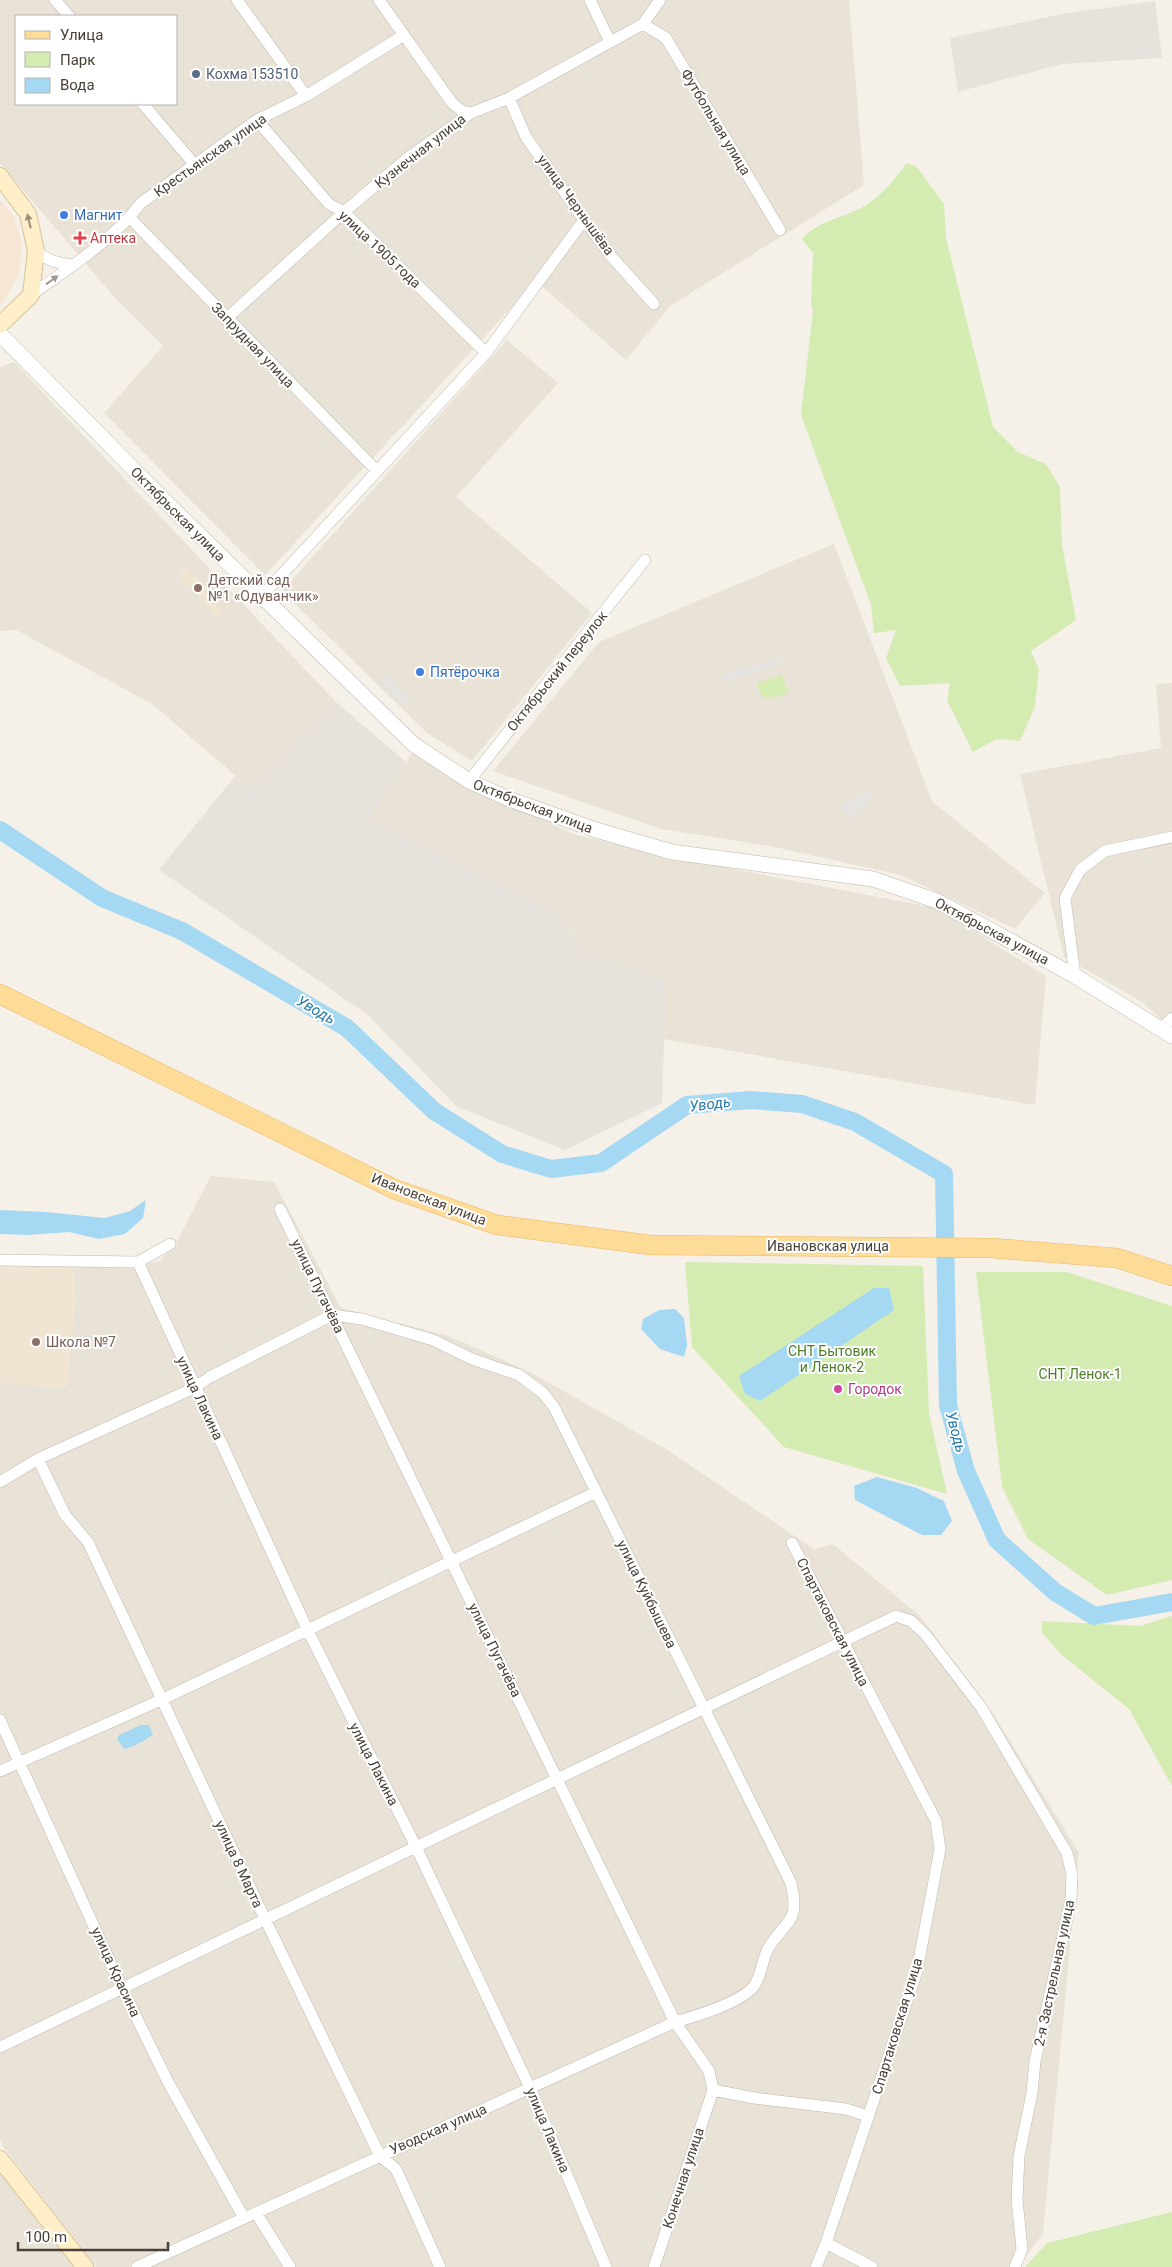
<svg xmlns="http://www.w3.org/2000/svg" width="1172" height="2267" viewBox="0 0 1172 2267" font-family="Roboto,sans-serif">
  <rect width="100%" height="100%" fill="#f5f1e9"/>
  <!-- residential -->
  <path fill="#e9e2d7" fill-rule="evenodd" d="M0,0H849L864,185L670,306L626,360L536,281L265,575L104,413L163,346L115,298L0,163ZM16,16H176V104H16Z
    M507,340L558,383L456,497L592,613L472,761L427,733L282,591Z
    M14,362L336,702L251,789L152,704L16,630L0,631V367Z
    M834,544L932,801L1045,893L1015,929L901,875L770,846L661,829L493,771L599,642Z
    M1172,683V1029L1142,1002L1064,957L1020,774L1161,748L1156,684Z
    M412,753L464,783L576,835L753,873L936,908L1046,976L1035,1105L664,1039L666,982L583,949L554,911L369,818Z
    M211,1176L274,1182L341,1308L449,1336L530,1372L666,1449L814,1549L833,1544L920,1616L994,1715L1079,1853L1043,2233L1018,2267H96L4,2148L0,2140V1263L131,1265L159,1262L176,1243Z
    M0,2172L74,2267H0Z"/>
  <!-- commercial -->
  <path fill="#f7e6d4" d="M0,200L13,215L21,239L20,272L7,297L0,305Z"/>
  <!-- industrial -->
  <path fill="#e8e2dd" d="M1155,1L1162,58L1062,64L958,92L950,38L1062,14Z
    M336,702L406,762L369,818L554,911L583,949L666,982L662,1103L565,1150L456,1106L368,1015L159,870L235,776L251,789Z"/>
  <!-- education -->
  <path fill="#efe5d2" d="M186,567L219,601L216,604L225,613L219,619L177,575Z
    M0,1265L74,1266L75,1301L68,1388L0,1383Z"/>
  <!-- green -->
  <path fill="#d4ebb1" d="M907,163L917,167L944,204L946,238L993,427L1018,452L1046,464L1060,487L1062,545L1076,620L1031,651L1039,670L1035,706L1020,741L997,739L973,752L947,701L950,683L900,686L886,658L896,630L874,633L871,605L801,415L813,310L811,305L813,253L802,239C818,220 846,218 866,205C882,195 896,178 907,163Z
    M782,675L788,693L772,698L761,696L757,683Z
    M685,1262L923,1266L929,1413L947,1494L784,1447L692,1347Z
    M976,1272H1067L1172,1306V1580L1107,1595L1028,1539L1002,1487Z
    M1172,1616V1786L1129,1709L1063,1656L1042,1633V1621L1140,1626Z
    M1172,2212V2267H1025L1047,2243Z"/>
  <!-- parking -->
  <path fill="#e6e4e1" d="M783,656L785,662L724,682L722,676Z
    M386,676L409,698L403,704L380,682Z
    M867,790L873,800L865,805L867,808L848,819L840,805Z"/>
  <!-- water -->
  <path fill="#a4d8f3" d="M146,1200L143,1218L125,1234L99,1239L69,1232L28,1235L0,1234V1210L46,1212L105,1218L130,1211Z
    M874,1288H889L894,1310L760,1401L745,1394L739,1376Z
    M675,1309L684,1318L687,1345L684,1357L660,1349L641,1329L643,1319L659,1310Z
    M877,1477L917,1488L944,1501L952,1521L941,1535H922L855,1500L854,1486Z
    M141,1725H149L153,1735L134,1746L124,1749L117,1739L119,1735Z"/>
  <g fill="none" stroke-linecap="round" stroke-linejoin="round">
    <!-- river -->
    <path stroke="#a4d8f3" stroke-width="18" d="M0,830L102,898L182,931L347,1028L434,1111L502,1154L551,1169L601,1163L687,1105L751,1100L802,1104L855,1122L944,1174L948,1405L966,1471L997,1540L1055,1592L1094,1616L1172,1602"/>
    <defs>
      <path id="minor" d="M55,0L69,16
        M237,0L306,96
        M379,0L452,103L462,111L471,113
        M590,0L610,42
        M643,24L666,38L780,230
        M509,98L526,137L584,220L611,256L654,304
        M143,104L195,165
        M257,120L329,204L344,212L486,353
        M130,218L377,471
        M36,251C48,261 58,263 73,265
        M31,295C69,268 113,240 141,203L257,120L306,96L404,35
        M226,319L344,212L409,157L471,113L509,98L643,24L660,0
        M262,596L486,353L584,220
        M469,781L645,560
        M1075,976L1065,898L1080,870L1105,851L1172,837
        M1162,1028L1172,1018
        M280,1209L675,2022L709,2071L713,2090L654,2267
        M0,1260L138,1262L170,1244
        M138,1262L308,1631L416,1847L530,2088L606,2267
        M38,1459L65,1515L88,1542L265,1919L380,2156L396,2169L440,2267
        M0,1482L38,1459L194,1388L210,1377L332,1315L362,1319L433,1340L472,1359L519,1375L543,1393L554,1407L791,1883C800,1922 788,1918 769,1947C762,1958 762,1975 754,1986C741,2003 696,2016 675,2022L137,2267
        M792,1543L936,1821L940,1849L917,1971L826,2243L816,2267
        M0,1720L122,1988L168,2082L244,2218
        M0,1771L161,1700L596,1492
        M0,2047L896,1616L911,1621L925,1634L981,1707L1067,1853L1072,1875L1071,1900L1035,2061L1032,2093L1019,2156L1017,2200L1022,2249L1015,2267
        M713,2090L754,2098L846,2109L868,2116
        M256,2213L290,2267
        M826,2243L872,2267"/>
      <path id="tertiary" d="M0,334L164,500L413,744L469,781L509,799L596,830L672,852L873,879L937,901L1075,976L1172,1036"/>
      <path id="secondary" d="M0,176L28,214L36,251L31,295L0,325
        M0,2159L85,2267"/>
      <path id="primary" d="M0,994L394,1189L497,1225L650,1245L991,1248L1117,1258L1172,1276"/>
    </defs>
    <!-- minor casing -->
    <use href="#minor" stroke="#c1b8ab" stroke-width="12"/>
    <!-- tertiary casing -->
    <use href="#tertiary" stroke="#c1b8ab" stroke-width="16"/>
    <!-- secondary casing -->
    <use href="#secondary" stroke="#d7c297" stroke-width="18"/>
    <!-- primary casing -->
    <use href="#primary" stroke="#e9b863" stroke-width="20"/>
    <!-- minor -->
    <use href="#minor" stroke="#fff" stroke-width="11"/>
    <!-- tertiary -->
    <use href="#tertiary" stroke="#fff" stroke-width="15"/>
    <!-- secondary -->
    <use href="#secondary" stroke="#ffefc9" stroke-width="16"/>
    <!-- primary -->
    <use href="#primary" stroke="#ffdb98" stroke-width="19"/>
  </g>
  <!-- one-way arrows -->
  <defs><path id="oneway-solid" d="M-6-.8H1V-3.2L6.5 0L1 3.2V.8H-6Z" transform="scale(1.25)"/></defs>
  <use fill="#9b8f79" href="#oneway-solid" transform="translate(29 221) rotate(-104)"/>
  <use fill="#9b9691" href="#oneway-solid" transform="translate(52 280) rotate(-36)"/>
  <!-- markers -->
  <circle fill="#5c6f8a" stroke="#fff" stroke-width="2" cx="196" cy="74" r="5"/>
  <g fill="#3f7fe0" stroke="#fff" stroke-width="2">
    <circle cx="64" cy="215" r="5"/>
    <circle cx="420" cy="672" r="5"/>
  </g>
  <path fill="#e0444e" stroke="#fff" stroke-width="2" d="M77.5 230.5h5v5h5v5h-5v5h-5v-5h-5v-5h5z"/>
  <g fill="#8d6e63" stroke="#fff" stroke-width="2">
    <circle cx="198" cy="588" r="5"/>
    <circle cx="36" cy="1342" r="5"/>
  </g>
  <circle fill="#d1479c" stroke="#fff" stroke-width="2" cx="838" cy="1389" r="5"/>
  <g text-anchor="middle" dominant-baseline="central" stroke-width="4" stroke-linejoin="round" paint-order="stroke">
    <!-- service labels -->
    <g font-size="14" fill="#4e5e75" stroke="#fff" text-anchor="start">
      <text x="206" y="74">Кохма 153510</text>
    </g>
    <!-- street labels -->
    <g font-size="14" fill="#494137" stroke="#fff">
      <text transform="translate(716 122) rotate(59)">Футбольная улица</text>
      <text transform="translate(420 151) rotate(-38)">Кузнечная улица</text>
      <text transform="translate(210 155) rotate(-35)">Крестьянская улица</text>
      <text transform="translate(576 205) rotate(54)">улица Чернышёва</text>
      <text transform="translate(380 249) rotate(43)">улица 1905 года</text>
      <text transform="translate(253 345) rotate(46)">Запрудная улица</text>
      <text transform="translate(178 514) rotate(45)">Октябрьская улица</text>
      <text transform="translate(557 671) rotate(-51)">Октябрьский переулок</text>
      <text transform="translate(533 806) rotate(21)">Октябрьская улица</text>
      <text transform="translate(992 931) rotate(28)">Октябрьская улица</text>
      <text transform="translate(429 1199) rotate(21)">Ивановская улица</text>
      <text x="828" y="1246">Ивановская улица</text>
      <text transform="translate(318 1286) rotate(64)">улица Пугачёва</text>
      <text transform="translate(200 1398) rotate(65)">улица Лакина</text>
      <text transform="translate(647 1594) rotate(64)">улица Куйбышева</text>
      <text transform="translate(833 1622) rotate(63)">Спартаковская улица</text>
      <text transform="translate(495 1650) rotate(64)">улица Пугачёва</text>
      <text transform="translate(374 1764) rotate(63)">улица Лакина</text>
      <text transform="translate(239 1864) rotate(65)">улица 8 Марта</text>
      <text transform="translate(116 1972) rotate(65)">улица Красина</text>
      <text transform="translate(1054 1973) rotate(-78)">2-я Застрельная улица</text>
      <text transform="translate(897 2026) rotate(-73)">Спартаковская улица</text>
      <text transform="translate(438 2129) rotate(-24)">Уводская улица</text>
      <text transform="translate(548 2130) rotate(67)">улица Лакина</text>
      <text transform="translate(683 2178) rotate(-72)">Конечная улица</text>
    </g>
    <!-- shop labels -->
    <g font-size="14" fill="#366cbe" stroke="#fff" text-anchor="start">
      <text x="74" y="215">Магнит</text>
      <text x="430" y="672">Пятёрочка</text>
    </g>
    <!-- health labels -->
    <g font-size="14" fill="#be3a42" stroke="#fff" text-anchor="start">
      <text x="90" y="238">Аптека</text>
    </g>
    <!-- education labels -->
    <g font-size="14" fill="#785e54" stroke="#fff" text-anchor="start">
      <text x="208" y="580">Детский сад<tspan x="208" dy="16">№1 «Одуванчик»</tspan></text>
      <text x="46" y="1342">Школа №7</text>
    </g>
    <!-- park labels -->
    <g font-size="14" fill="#4d7e27" stroke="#fff">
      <text x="832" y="1351">СНТ Бытовик<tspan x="832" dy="16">и Ленок-2</tspan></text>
      <text x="1080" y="1374">СНТ Ленок-1</text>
    </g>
    <!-- hotel labels -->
    <g font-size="14" fill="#b23c85" stroke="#fff" text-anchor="start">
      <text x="848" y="1389">Городок</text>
    </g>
    <!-- water labels -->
    <g font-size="15" font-style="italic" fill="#287ba9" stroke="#fff">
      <text transform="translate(316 1010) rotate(30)">Уводь</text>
      <text transform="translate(710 1104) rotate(-7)">Уводь</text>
      <text transform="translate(956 1432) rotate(75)">Уводь</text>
    </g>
  </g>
  <!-- legend -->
  <rect x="15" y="15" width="162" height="90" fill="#ffffff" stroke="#b6b3af"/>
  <rect x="25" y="31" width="25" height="8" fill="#ffdb98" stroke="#b6b3af"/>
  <text x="60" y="40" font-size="15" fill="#494137">Улица</text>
  <rect x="25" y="52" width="25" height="15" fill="#d4ebb1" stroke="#b6b3af"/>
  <text x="60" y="65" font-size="15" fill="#494137">Парк</text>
  <rect x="25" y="78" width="25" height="15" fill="#a4d8f3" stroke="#b6b3af"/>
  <text x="60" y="90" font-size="15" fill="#494137">Вода</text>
  <!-- scale -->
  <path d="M18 2242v8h150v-8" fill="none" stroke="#494137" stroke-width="2.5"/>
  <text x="25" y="2242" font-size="15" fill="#494137" stroke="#ffffff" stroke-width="4" paint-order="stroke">100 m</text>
</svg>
